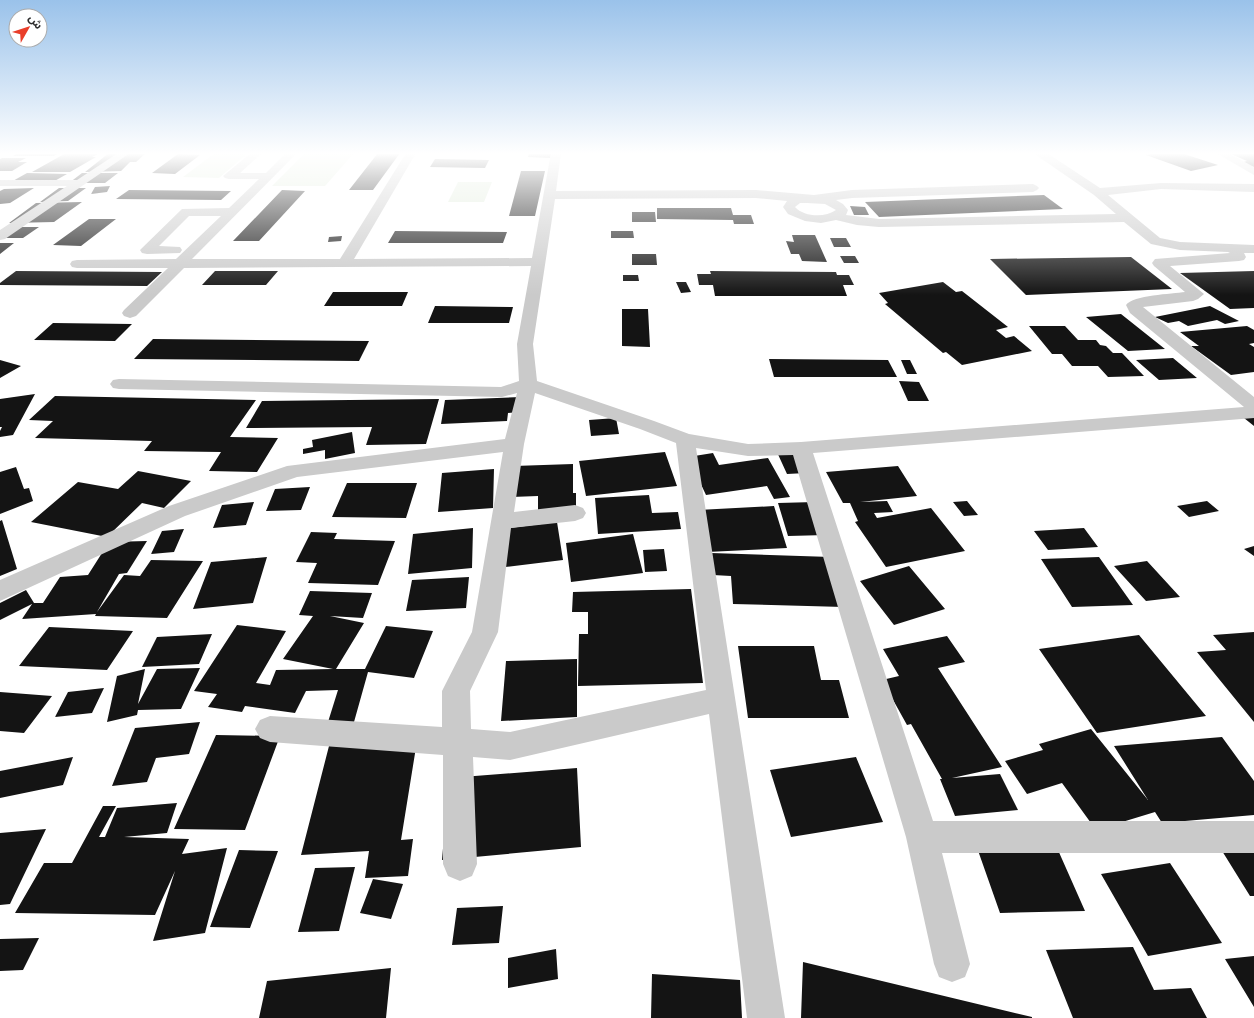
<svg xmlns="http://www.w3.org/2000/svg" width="1254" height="1018" viewBox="0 0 1254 1018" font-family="Poppins,'Noto Sans Arabic',sans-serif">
  <rect width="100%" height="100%" fill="#fff"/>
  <!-- green -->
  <path fill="#e0ebda" d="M215,153H248L219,178L183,177Z
    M305,153H354L325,186H272Z
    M458,182H492L484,202H448Z"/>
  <!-- building -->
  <path fill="#141414" d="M18,153H58L54,156H13Z
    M66,153H100L92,157H96L70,172H32Z
    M109,153H146L136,162H130L121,171L85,172Z
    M378,153H400L373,190H349Z
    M529,153H552L550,158L528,157Z
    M1157,153H1181L1218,165L1191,171L1146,155Z
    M1229,153H1254V167L1240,163L1247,161Z
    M178,154L200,155L175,174L152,173Z
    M2,158H26L18,162H27L12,171H0V159Z
    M435,159L489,160L485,168L430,167Z
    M521,171H545L535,216H509Z
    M27,173L67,174L51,183L11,182Z
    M82,173H118L105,183H69Z
    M110,186L107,192L91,194L95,187Z
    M34,188L10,203L0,204V191L4,189Z
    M59,188H86L68,201L40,202Z
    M129,190L231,191L221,200L116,199Z
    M282,190L305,191L259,241H233Z
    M1044,195L1063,209L879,217L865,202Z
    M82,202L54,222L9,223L36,203Z
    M850,206L865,207L869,215H854Z
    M657,208H731L733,215H751L754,224H734L733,220L657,219Z
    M632,212H655L656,222H632Z
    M89,219H116L81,246L53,245Z
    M6,227H39L23,238H0V231Z
    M395,231L507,232L503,243H388Z
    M611,231H633L634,238H611Z
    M792,235H815L827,262L802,261L799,254H791L786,241L794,242Z
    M342,236L341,241L328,242L329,237Z
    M830,238H846L851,247H834Z
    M0,243H14L0,254Z
    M632,254H656L657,265H632Z
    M840,256H855L859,263H844Z
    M1131,257L1172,289L1026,295L990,259Z
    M16,271L162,272L147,286L0,285V283Z
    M215,271H278L266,285H202Z
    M710,271L836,272L837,275H849L854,285H843L847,296H715L713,285H699L697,274H711Z
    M1254,271V308L1230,309L1180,273Z
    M623,275H638L639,281H623Z
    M676,282H686L691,292L681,293Z
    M943,282L956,292L962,291L1008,327L996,330L1006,338L1014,336L1032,351L962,365L946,352L943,353L885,304L888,303L879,293Z
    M333,292H408L402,306H324Z
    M435,306L513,307L509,323H428Z
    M1210,306L1239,321L1225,324L1217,320L1188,326L1179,321L1168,323L1155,317Z
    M622,309H648L650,347L622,346Z
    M1121,314L1165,349L1128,351L1086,317Z
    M53,323L132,324L115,341L34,340Z
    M1029,326H1065L1078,340H1096L1100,345L1106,346L1113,353H1122L1144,376L1108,377L1098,366H1072L1062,354H1052Z
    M1247,326L1254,330V343L1249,344L1254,347V372L1231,375L1191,346H1199L1180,332Z
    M153,339L369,341L359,361L134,359Z
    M1173,358L1197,378L1159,380L1136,360Z
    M769,359L888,360L897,377H774Z
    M0,360L21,366L0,378Z
    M901,360H910L917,374H907Z
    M899,381L919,382L929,401H908Z
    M35,394L13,435L0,437V431L2,427H0V399Z
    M55,396L256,400L230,437L278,438L257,472L209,471L221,452L144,451L152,441L35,438L53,421L29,420Z
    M521,397L520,412L508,413L507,421L441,424L445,400Z
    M439,399L426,444L366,445L372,427L246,428L262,401Z
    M1254,417V426L1244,418Z
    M616,418L619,434L591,436L589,420Z
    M352,432L355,453L325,459V450L303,454V449L313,447L312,440Z
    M794,448L806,473L787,474L776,450Z
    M665,452L677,486L586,496L579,461Z
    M713,453L719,465L768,458L790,497L774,499L767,486L706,495L688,457Z
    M573,464V493H576V508L538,510V496L511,497L514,466Z
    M898,466L917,496L860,502L887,501L893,512L874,513L877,518L931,508L965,551L886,567L855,522L858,521L850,503H843L826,472Z
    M16,467L24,489L29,488L33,501L0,514V472Z
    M494,469L493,508L438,512L442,473Z
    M138,471L191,481L164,508L142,503L107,537L31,522L78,482L118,489Z
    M347,483H417L406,518L332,517Z
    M310,487L301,510L266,511L275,489Z
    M649,495L652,513L678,512L681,529L598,534L595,498Z
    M967,501L978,515L964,516L953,502Z
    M1207,501L1219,511L1189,517L1177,506Z
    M254,502L246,525L213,528L222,505Z
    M815,502L826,535L788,536L778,503Z
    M774,506L787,548L707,552L698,510Z
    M2,520L17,569L0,576V521Z
    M557,522L563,560L505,567L503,529Z
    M473,528L472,568L408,574L413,534Z
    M1084,528L1098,547L1048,550L1034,531Z
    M184,529L174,552L151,554L162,531Z
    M311,532L337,533L334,539L395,541L378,585L308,583L317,563L296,562Z
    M633,534L643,573L571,582L566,543Z
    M147,541L127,573L119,574L97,612L124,575L140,576L151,560L203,561L167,618L95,616L96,614L22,619L32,604L0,620V603L26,590L34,603H43L60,577L88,575L109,542Z
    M1254,546V556L1244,549Z
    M664,549L667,571L645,572L643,550Z
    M711,553L831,557L844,607L733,604L731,576L713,575Z
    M267,557L253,603L193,609L211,562Z
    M1099,557L1133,605L1072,607L1041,559Z
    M1147,561L1180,597L1146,601L1114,566Z
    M909,566L945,609L894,625L860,581Z
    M469,577L466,608L406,611L412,580Z
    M691,589L703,683L578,686L579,634H588V612H572L573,592Z
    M310,591L372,593L363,618L330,616L364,623L336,669H365L386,626L433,631L414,678L368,672L354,722H328L338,690L306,691L295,713L245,706L242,712L208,707L217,694L194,691L237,625L286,631L256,683L270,685L276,670L333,669L283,659L313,616L299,615Z
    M49,627L133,631L107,670L19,666Z
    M1254,632V722L1197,652L1226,650L1213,635Z
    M212,634L199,664L142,667L157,637Z
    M1139,635L1206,716L1097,733L1039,649Z
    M947,636L965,662L938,668L1002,767L952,778L1000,774L1018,810L955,816L940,779H942L911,724L907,725L882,680L899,676L883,649Z
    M738,646H814L821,680H839L849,718H748Z
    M577,659V717L501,721L506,661Z
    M200,668L181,709L138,710L137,715L107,722L117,676L145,669L138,704L157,669Z
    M104,688L92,713L55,717L68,692Z
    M0,692L52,696L24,733L0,731Z
    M200,722L189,754L156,758L147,782L112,786L135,728Z
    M1091,729L1148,800L1114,746L1222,737L1254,781V815L1162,823L1155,812L1096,830L1062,783L1027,794L1005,761L1043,750L1039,744Z
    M216,735L280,736L245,830L174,829Z
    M417,741L401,840L413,839L408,876L365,878L369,851L301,855L329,746Z
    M73,757L63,785L0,798V771Z
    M856,757L883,822L791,837L770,770Z
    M577,768L581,847L442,860L449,778Z
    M177,803L167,833L124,837L189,839L182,854L227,848L205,933L153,941L175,871L155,915L15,913L44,863H72L103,806H116L99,837H105L117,808Z
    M46,829L10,904L0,905V833Z
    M1054,841L1085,911L1000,913L975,842Z
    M1254,845V896H1250L1219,846Z
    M239,850L278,851L250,928L210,927Z
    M1170,863L1222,943L1148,956L1101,874Z
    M355,867L339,931L298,932L315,868Z
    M373,879L403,884L391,919L360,913Z
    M503,906L499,943L452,945L457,908Z
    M39,938L23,970L0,971V939Z
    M1133,947L1154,990L1191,988L1207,1018H1073L1046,950Z
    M556,949L558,979L508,988V958Z
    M1254,956V1007L1225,959Z
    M803,962L1032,1017V1018H801Z
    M391,968L386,1018H259L267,981Z
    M652,974L740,980L742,1018H651Z"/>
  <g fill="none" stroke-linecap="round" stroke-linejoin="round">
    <!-- minor -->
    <path fill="#cacaca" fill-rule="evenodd" d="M118,153H130L5,239L0,240V230L67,186H0V180H77Z
      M251,153H262L240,173H266L286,153H297L192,259H340L406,153H416L354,259L532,258L551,153H561L556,191L756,190L814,195L852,190L1033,184L1037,186L1039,188L1037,190L1033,192L852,198L836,200L843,204L848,210L846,215L879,219L1116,214L1094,195L1036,155L1035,153H1047L1100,188L1161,183L1254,184V192L1161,189L1108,195L1160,238L1180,242L1254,245V253H1244L1246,257L1244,260L1239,261L1170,266L1204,294L1198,299L1193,301L1143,307L1254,397V418L813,453L933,821H1254V853H942L970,964L965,977L952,982L939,977L934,964L906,837L793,455L748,456L696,448L785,1018H747L709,714L510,760L473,757L477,864L472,876L460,881L448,876L443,864V755L270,742L260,738L255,729L260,720L270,716L442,727V691L472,632L503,452L297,477L185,516L0,601V580L169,506L287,466L505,439L517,393L502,397L119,389L113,388L110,384L113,380L119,379L501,387L519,381L517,344L531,266L184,268L136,316L130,318L124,316L122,313L124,310L168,268H77L72,267L70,264L72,261L77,260L176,259L221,216H189L159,246L180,247L182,250L180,253L147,254L142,253L140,250L182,209L229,208L259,179H229L225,178L223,176ZM756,198L787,201L783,207L788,214L805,221L821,223L836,220L857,225L879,227L1124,222L1151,244L1180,250L1228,252L1230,253L1155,259L1152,263L1154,266L1185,292C1172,294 1133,295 1126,305L1130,313L1244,407L801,442L748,444L689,434L654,421L537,381L533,344L555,199ZM807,203L825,204L836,210C825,218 804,217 795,207L800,203ZM535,393L640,429L676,443L706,690L510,732L471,729L470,691L498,632L511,528L575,521L583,518L586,513L583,508L575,505L514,512L524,444Z
      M1216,153H1228L1254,167V175Z"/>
  </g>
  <!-- sky -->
  <linearGradient id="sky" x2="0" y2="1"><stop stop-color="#9ac2ea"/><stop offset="0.52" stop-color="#fff"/><stop offset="1" stop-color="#fff" stop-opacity="0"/></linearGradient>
  <rect width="1254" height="295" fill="url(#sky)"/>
  <!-- north arrow -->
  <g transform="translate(28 28) rotate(51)"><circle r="19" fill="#ffffff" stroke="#ababab"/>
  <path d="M0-3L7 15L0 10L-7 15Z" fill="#e93e2a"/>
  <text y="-6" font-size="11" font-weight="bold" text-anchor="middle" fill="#2d2d2d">ش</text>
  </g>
</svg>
